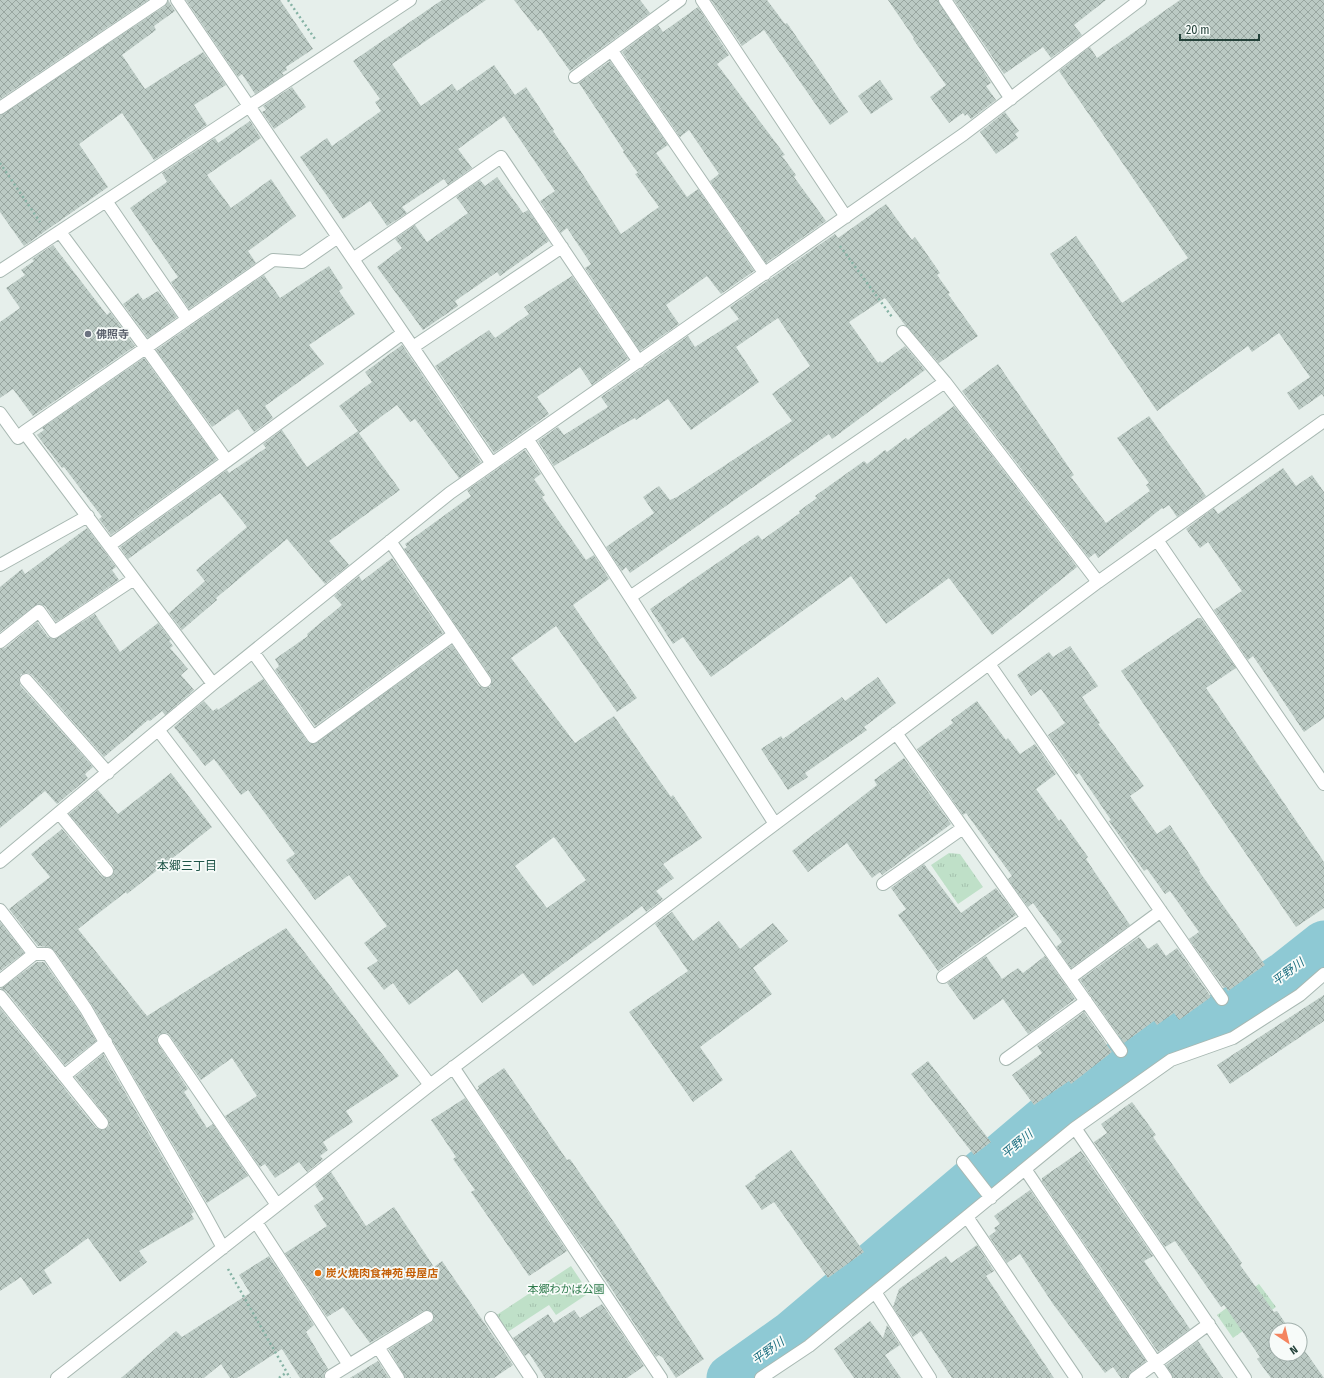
<svg xmlns="http://www.w3.org/2000/svg" width="1324" height="1378" viewBox="0 0 1324 1378" font-family="'Fira Sans Condensed','Noto Sans JP',sans-serif">
  <defs>
    <pattern id="grass-tufts" width="24" height="20" patternUnits="userSpaceOnUse"><rect width="24" height="20" fill="#bfe0c8"/><path d="M3 7l-1-3M5 7V3M7 7l1-3M15 17l-1-3M17 17v-4M19 17l1-3" fill="none" stroke="#a4c1ad"/></pattern>
    <pattern id="building-cross-hatch" width="8" height="8" patternUnits="userSpaceOnUse"><rect width="8" height="8" fill="#bbcac4"/><path d="M0 0l8 8M0 8l8-8" fill="none" stroke="#98a6a0"/></pattern>
  </defs>
  <rect width="100%" height="100%" fill="#e6efeb"/>
  <!-- grass -->
  <path fill="url(#grass-tufts)" d="M949,853L960,854L983,887L958,904L931,865Z
    M571,1266L589,1293L556,1315L549,1305L506,1333L495,1316Z
    M1259,1284L1276,1307L1233,1338L1217,1315Z"/>
  <g fill="none" stroke-linecap="round" stroke-linejoin="round">
    <!-- river -->
    <path stroke="#8ec9d4" stroke-width="47" d="M730,1378L792,1334L1055,1111L1153,1040L1227,1014L1286,974L1324,944"/>
  </g>
  <!-- building -->
  <path fill="url(#building-cross-hatch)" fill-rule="evenodd" d="M0,0H148L0,99Z
    M168,0L175,11L154,26L156,30L122,55L145,89L203,52L226,85L194,105L207,125L154,160L122,113L79,144L108,187L24,246L0,212V115L165,6Z
    M186,0H280L313,49L286,67L287,70L282,73L284,75L255,94L242,74L238,77Z
    M442,0H486L392,64L421,106L452,84L457,91L494,65L515,95L526,87L554,130L553,131L580,170L621,234L659,207L635,174L638,173L623,152L624,151L579,83L610,61L668,145L656,153L687,197L698,189L754,271L721,294L707,276L666,305L679,324L640,351L585,268L591,264L567,228L561,233L540,201L555,191L504,116L458,149L472,168L448,185L444,179L402,207L407,213L387,226L370,201L343,219L300,157L327,138L332,146L381,111L375,102L380,99L353,61Z
    M514,0H640L650,13L570,71L540,29L538,31Z
    M711,0H767L785,24L787,23L848,112L830,125L764,30L742,46Z
    M888,0H938L991,83L986,86L996,100L971,119L967,114L965,116L963,113L949,123L930,97L946,85L913,39L914,38Z
    M954,0H1106L1074,25L1082,35L1051,58L1043,47L1004,74Z
    M1180,0H1324V397L1322,394L1299,410L1287,393L1310,377L1279,333L1252,352L1248,346L1157,411L1050,254L1076,236L1122,303L1188,258L1059,71L1090,47L1097,58Z
    M698,7L729,55L717,64L785,155L782,156L796,175L794,177L826,221L766,263L710,181L719,174L689,130L680,137L622,52L658,25L663,32Z
    M880,80L893,99L871,114L858,96Z
    M292,87L306,107L274,129L262,112L266,110L263,106Z
    M1005,112L1019,131L1015,134L1018,138L996,154L980,132Z
    M250,121L261,138L207,175L231,208L271,179L296,216L248,251L256,263L189,309L171,282L178,277L130,208L167,182L162,173L215,138L218,143Z
    M497,177L523,213L528,210L549,241L500,276L497,272L455,301L458,306L423,330L377,267L402,248L395,239L415,225L427,242L468,213L456,197L480,180L485,186Z
    M886,204L912,240L915,237L940,273L937,275L950,293L948,294L978,336L939,363L905,325L885,298L849,322L878,363L880,361L882,363L905,346L925,370L832,439L829,434L630,573L626,567L622,571L606,547L654,513L643,497L659,486L670,500L677,497L792,421L772,394L810,366L778,318L736,347L759,382L691,430L668,399L636,420L635,418L620,426L554,466L538,441L558,427L564,435L608,407L601,397L688,336L695,347L739,319L730,307L835,234L838,238Z
    M53,245L107,315L110,312L135,346L33,416L13,389L0,398V322L20,308L6,288L25,275L21,270L34,261L32,259Z
    M329,266L343,288L339,291L355,314L309,345L324,364L265,406L273,418L254,432L238,409L212,427L156,350L264,275L280,298Z
    M572,276L628,359L592,385L580,367L537,397L549,414L494,453L435,366L489,330L495,338L529,314L524,307Z
    M158,291L177,317L148,338L123,304L138,293L143,300Z
    M402,345L481,462L459,478L415,419L410,422L397,405L359,433L358,432L400,490L329,541L349,565L325,584L287,539L216,598L217,600L182,630L169,613L205,581L196,570L247,527L220,493L128,559L120,547L227,470L229,473L266,448L263,444L282,430L307,467L358,431L339,406L372,382L365,372Z
    M144,358L217,459L111,535L99,519L102,517L64,467L62,468L37,435L44,430L42,428Z
    M998,364L1074,475L1071,477L1106,523L1150,491L1146,485L1149,483L1117,438L1149,416L1206,496L1177,517L1169,505L1163,509L1162,508L1098,558L1095,553L1089,558L962,391Z
    M954,406L1077,567L992,635L949,578L886,624L851,576L711,677L683,637L673,644L650,609L758,535L762,540L800,513L799,511L817,498L815,496L864,461L867,464L885,450L887,452L906,438L908,440Z
    M525,450L541,474L534,479L545,495L542,497L586,560L594,555L609,579L573,605L637,698L617,712L556,626L511,658L575,743L614,716L671,797L673,795L702,838L663,864L674,878L656,891L663,899L646,912L642,906L533,986L523,973L482,1003L457,969L409,1005L393,983L384,990L367,968L378,961L364,943L387,926L349,875L315,900L286,860L295,854L248,790L241,795L214,759L205,766L174,727L204,701L213,711L217,708L218,710L263,679L307,741L314,744L452,645L479,686L485,688L490,687L492,681L491,677L404,549L407,547L405,544L471,496L467,490ZM554,837L586,880L547,908L515,866Z
    M1283,468L1296,486L1312,475L1324,492V718L1304,732L1253,656L1248,660L1214,610L1242,591L1208,542L1200,548L1186,529L1214,508L1218,514Z
    M87,528L116,567L112,570L119,580L56,622L45,606L38,604L0,632V587L22,569L25,574Z
    M392,558L443,633L315,726L275,670L279,666L275,659L308,636L307,634L342,605L334,596L359,576L362,581Z
    M95,614L120,652L158,623L171,640L169,641L173,646L170,648L188,669L181,675L194,690L165,715L162,711L150,721L148,720L104,757L32,675L28,673L21,674L19,678L20,685L93,767L85,774L88,778L57,804L45,791L0,828V649L5,648L37,622L48,637L55,639Z
    M1198,618H1201L1236,668L1206,688L1324,862V908L1296,927L1121,671Z
    M1070,646L1098,686L1082,697L1100,723L1098,724L1144,786L1130,796L1157,834L1170,825L1200,870L1199,871L1265,965L1228,991L1226,987L1224,988L1189,939L1199,932L1170,891L1165,894L1147,869L1144,871L1109,821L1111,820L1079,773L1076,775L1048,735L1065,723L1041,689L1031,696L1017,675L1049,652L1053,657Z
    M878,677L896,703L864,727L867,730L805,773L808,777L788,790L761,749L781,736L783,739L842,697L845,701Z
    M977,701L1006,740L1008,738L1020,754L1035,744L1056,774L1036,789L1059,821L1061,819L1088,857L1086,859L1130,925L1071,968L1056,947L1062,942L1033,903L1028,907L1008,879L1012,876L966,813L963,815L917,749L953,723L951,720Z
    M904,758L951,824L882,875L880,872L872,878L847,843L808,872L792,851L877,785L874,780Z
    M171,773L212,827L127,894L126,892L78,929L147,1016L286,928L399,1076L346,1111L353,1122L323,1142L328,1150L320,1156L323,1159L307,1172L299,1162L275,1178L265,1164L260,1167L225,1116L257,1096L232,1058L201,1080L170,1036L167,1033L160,1034L157,1037L158,1044L188,1089L184,1092L207,1128L213,1124L248,1176L207,1203L92,1005L54,950L48,947L38,946L9,909L50,877L31,854L62,829L101,876L108,878L112,876L114,870L113,866L69,814L98,790L118,814Z
    M924,864L961,913L996,888L1016,915L938,971L898,915L906,909L891,888Z
    M672,912L693,941L719,921L740,949L773,923L788,941L753,968L772,994L700,1047L723,1080L693,1102L629,1012L688,971L655,924Z
    M0,922L24,953L0,971Z
    M1139,937L1148,949L1157,943L1166,956L1177,948L1211,997L1179,1020L1174,1013L1157,1025L1154,1021L1124,1043L1080,980Z
    M986,956L1002,979L1018,968L1023,973L1045,956L1075,999L1028,1034L1003,999L974,1020L947,983Z
    M37,962H44L80,1013L96,1041L65,1065L6,991L0,989Z
    M1324,995V1021L1230,1084L1217,1065Z
    M0,1008L96,1128L103,1130L109,1126L108,1119L75,1077L103,1054L194,1212L191,1214L194,1219L139,1251L147,1262L120,1282L88,1238L44,1270L52,1283L33,1295L21,1277L0,1291Z
    M1084,1012L1112,1052L1071,1084L1069,1081L1034,1105L1012,1075L1042,1053L1037,1046Z
    M928,1061L991,1142L974,1155L911,1074Z
    M504,1068L567,1160L570,1159L620,1231L704,1359L676,1378L663,1358L659,1355L656,1357L588,1253L580,1243L477,1090L479,1088L478,1086Z
    M465,1098L567,1251L529,1276L471,1192L475,1190L453,1159L456,1157L431,1120Z
    M1132,1102L1156,1135L1153,1137L1242,1263L1240,1265L1274,1312L1277,1311L1290,1330H1276V1354H1300V1344L1324,1378H1271L1257,1359L1260,1357L1224,1305L1221,1307L1175,1241L1165,1247L1094,1142L1107,1133L1101,1124Z
    M791,1150L864,1252L828,1278L774,1202L762,1210L745,1186L756,1178L755,1176Z
    M1081,1151L1153,1256L1144,1261L1190,1329L1158,1352L1042,1181V1178Z
    M331,1172L366,1226L394,1207L434,1267L442,1261L513,1365L494,1378H405L389,1349L431,1323L434,1316L431,1311H423L370,1343L343,1307L327,1317L285,1253L327,1226L314,1206L324,1199L315,1185Z
    M1030,1190L1146,1361L1131,1372L1128,1378H1121L1113,1367L1105,1373L1053,1304L1020,1254L1007,1263L989,1236L996,1231L994,1228L1000,1224L994,1216Z
    M977,1245L994,1271L986,1276L1054,1378H952L921,1331L913,1337L893,1307L899,1289L946,1256L951,1263Z
    M269,1256L314,1325L306,1332L328,1369L324,1373V1378H300L282,1349L237,1378H230L221,1364L204,1378H121L176,1331L182,1337L250,1293L239,1275Z
    M602,1304L644,1366L627,1378H545L529,1353L525,1356L513,1338L548,1314L554,1323L574,1310L580,1318Z
    M870,1321L883,1338L887,1325L900,1345L885,1355L901,1378H854L834,1349Z
    M1198,1341L1209,1357L1223,1378H1173L1166,1365Z
    M378,1361L389,1378H350Z"/>
  <g fill="none" stroke-linecap="round" stroke-linejoin="round">
    <defs>
      <path id="minor" d="M177,0L492,464
        M702,0L846,217
        M945,0L1011,99
        M612,51L765,274
        M575,77L680,0
        M0,108L161,0
        M106,201L187,319
        M60,232L146,348L227,461L403,333
        M353,259L501,157L639,362
        M0,271L410,0
        M903,332L945,382
        M413,347L562,247
        M0,413L18,438L24,432L213,684
        M24,432L273,260L302,262L338,237
        M528,440L630,597L775,824
        M1157,540L1324,784
        M390,541L485,681
        M110,545L227,461
        M0,565L88,516
        M630,597L945,382L1098,582
        M0,642L39,611L54,632L134,579
        M253,652L313,737L453,635
        M989,664L1222,999
        M26,680L108,773
        M159,731L430,1085
        M896,733L1121,1051
        M59,813L107,871
        M0,862L213,684L450,493L964,134L1140,0
        M883,884L963,828
        M0,910L34,954L0,981
        M34,954H48L86,1009L205,1215L223,1248
        M943,977L1027,918
        M1070,978L1161,911
        M0,996L102,1123
        M164,1040L277,1205
        M1006,1059L1086,1001
        M453,1067L661,1378
        M64,1076L106,1042
        M1075,1128L1245,1378
        M963,1162L991,1198
        M1025,1169L1166,1378
        M967,1217L1076,1378
        M256,1222L349,1365
        M875,1292L930,1378
        M491,1318L531,1378
        M378,1347L398,1378
        M331,1376L427,1317
        M57,1378L430,1085L775,824L1098,582L1324,421
        M761,1378L809,1346L1075,1128L1171,1060L1233,1038L1300,995L1324,974
        M1135,1378L1209,1324"/>
    </defs>
    <!-- minor casing -->
    <use href="#minor" stroke="#a8b8b2" stroke-width="14"/>
    <!-- path -->
    <path stroke="#86b3a5" stroke-width="2.5" stroke-dasharray="2 3" stroke-linecap="butt" d="M288,0L315,39
      M0,163L40,222
      M840,246L892,317
      M228,1269L290,1378
      M279,1378L287,1372"/>
    <!-- minor -->
    <use href="#minor" stroke="#fff" stroke-width="12"/>
  </g>
  <!-- markers -->
  <circle fill="#6b7280" stroke="#f7fbf9" stroke-width="1.5" cx="88" cy="334" r="4"/>
  <circle fill="#e8710a" stroke="#f7fbf9" stroke-width="1.5" cx="318" cy="1273" r="4"/>
  <g text-anchor="middle" dominant-baseline="central" stroke-width="3.5" stroke-linejoin="round" paint-order="stroke">
    <!-- worship labels -->
    <g font-size="11" font-weight="bold" fill="#5b616d" stroke="#f7fbf9" text-anchor="start">
      <text x="96" y="334">佛照寺</text>
    </g>
    <!-- food labels -->
    <g font-size="11" font-weight="bold" fill="#c56008" stroke="#f7fbf9" text-anchor="start">
      <text x="326" y="1273">炭火焼肉食神苑 母屋店</text>
    </g>
    <!-- park labels -->
    <g font-size="11" fill="#2d7a4b" stroke="#f7fbf9">
      <text x="566" y="1289">本郷わかば公園</text>
    </g>
    <!-- neighbourhood labels -->
    <g font-size="12" fill="#1f5548" stroke="#f7fbf9">
      <text x="187" y="866">本郷三丁目</text>
    </g>
    <!-- water labels -->
    <g font-size="12" font-style="italic" fill="#1c6f80" stroke="#f7fbf9">
      <text transform="translate(1288 972) rotate(-37)">平野川</text>
      <text transform="translate(1017 1144) rotate(-40)">平野川</text>
      <text transform="translate(768 1351) rotate(-36)">平野川</text>
    </g>
  </g>
  <!-- north arrow -->
  <g transform="translate(1288 1342) rotate(145)"><circle r="19" fill="#f7fbf9" stroke="#a3b1ad"/>
  <path d="M0-3L7 15L0 10L-7 15Z" fill="#f4845f"/>
  <text y="-6" font-size="11" font-weight="bold" text-anchor="middle" fill="#24423a">N</text>
  </g>
  <!-- scale -->
  <path d="M1180 34v6h79v-6" fill="none" stroke="#24423a" stroke-width="2"/>
  <text x="1186" y="34" font-size="12" fill="#24423a" stroke="#f7fbf9" stroke-width="3" paint-order="stroke">20 m</text>
</svg>
